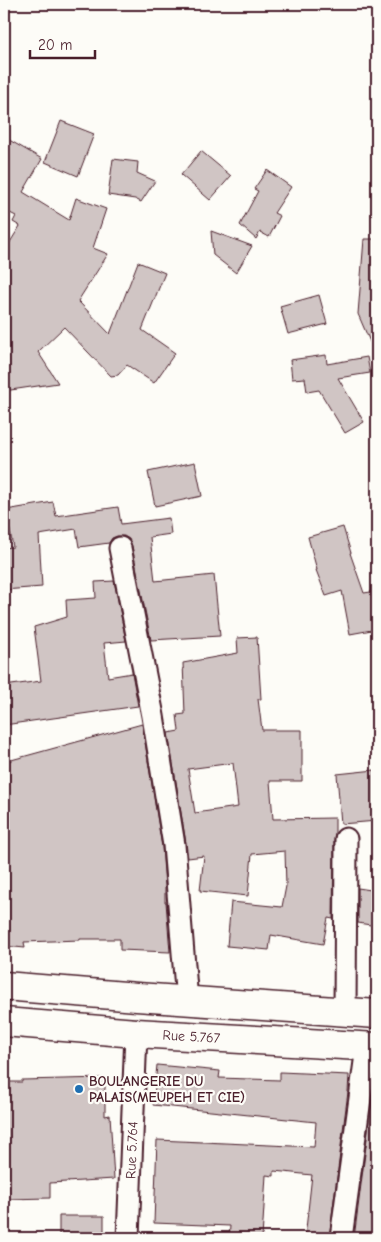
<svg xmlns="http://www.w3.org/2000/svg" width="381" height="1242" viewBox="0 0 381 1242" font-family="'Comic Neue',sans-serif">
  <rect width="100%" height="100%" fill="#fdfcf7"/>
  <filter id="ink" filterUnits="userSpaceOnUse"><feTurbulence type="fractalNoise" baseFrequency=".02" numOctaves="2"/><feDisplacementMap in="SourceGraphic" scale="10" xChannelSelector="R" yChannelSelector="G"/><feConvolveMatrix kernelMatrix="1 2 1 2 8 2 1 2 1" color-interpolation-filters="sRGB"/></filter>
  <g filter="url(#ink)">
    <!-- building -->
    <path fill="#d0c5c4" stroke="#4a1f2b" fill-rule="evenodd" d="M61,121L94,134L78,176L45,162Z
      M4,137L42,159L23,192L69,220L76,198L106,209L93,248L108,254L78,301L110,334L138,262L165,273L142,330L175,353L154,383L127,365L118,375L111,376L64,327L38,352L58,383L4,391V252L20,226L13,222L16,216L4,210Z
      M201,151L231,176L210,200L181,175Z
      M113,159L138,162L137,173L155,181L141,202L135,199L108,195Z
      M267,170L291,187L274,213L280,216L269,237L260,232L256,239L240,225L258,191L254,189Z
      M211,231L252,246L236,273L213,255Z
      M364,239H377V358L358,314Z
      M319,295L327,324L288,334L280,306Z
      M326,355L327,364L367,357L370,373L338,378L364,422L345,433L319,390L307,392L305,378L292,379L290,360Z
      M195,462L202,496L155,506L148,472Z
      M53,502L56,516L118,507L121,524L169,518L171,534L150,537L155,581L214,575L220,636L151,640L132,546L129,539L124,536H117L112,538L109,543L79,547L76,529L39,535L42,587L4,590V548L13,547L6,510Z
      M343,527L351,553H350L364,593L377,591V629L350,634L342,591L326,596L316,570H317L308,537Z
      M114,581L126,641L104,643L108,677L132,673L138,706L4,725V686L41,681L34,627L67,617L66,600L96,598L95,582Z
      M257,637L261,699H258L262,730H302V781H270L273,819L335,818V833L334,839L333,919L328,918L323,944L271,935L269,950L227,946L231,902L282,907L286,886L285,851L252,854L248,896L200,891L204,856L188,858L186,843L168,733L179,731L177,715L185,714L183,663L238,653L237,638ZM233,763L238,807L195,813L188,769Z
      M142,724L162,847L165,886V902H166L170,952L120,950V939H80V940L24,942L25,948L4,946V762Z
      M375,770L377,797V821L341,824L337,774Z
      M358,888L377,891V926L358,923Z
      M157,1065L220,1071L219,1078L280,1080V1072L349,1075L348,1092L329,1238H305L312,1175L274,1171V1176L266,1175L262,1238H229L230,1226L154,1223L157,1140L314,1147L316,1122L153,1105Z
      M105,1078V1116L110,1115L114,1179L50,1183V1198L6,1199L5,1140H4V1082H22V1080Z
      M372,1100H377V1238H354Z
      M59,1216H104V1238H59Z"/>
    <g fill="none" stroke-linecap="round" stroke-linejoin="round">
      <defs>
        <g id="minor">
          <path d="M120,548L153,716L174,845L187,1001"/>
          <path d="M345,1012L346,839"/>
          <path id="s1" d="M128,1238L136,1033"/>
          <path d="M341,1238L367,1047"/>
        </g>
        <g id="trunk">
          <path d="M4,986L137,997L377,1014"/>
          <path id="s2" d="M4,1022L136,1033L377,1047"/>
        </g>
      </defs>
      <!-- minor casing -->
      <use href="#minor" stroke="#4a1f2b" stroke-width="25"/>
      <!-- trunk casing -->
      <use href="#trunk" stroke="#4a1f2b" stroke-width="31"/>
      <!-- minor -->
      <use href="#minor" stroke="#fdfcf7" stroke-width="21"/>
      <!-- trunk -->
      <use href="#trunk" stroke="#fdfcf7" stroke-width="28"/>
    </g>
  </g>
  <!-- markers -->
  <circle fill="#1f6fb2" stroke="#fdfcf7" stroke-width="2" cx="79" cy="1089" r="5"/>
  <g text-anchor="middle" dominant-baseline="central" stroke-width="4.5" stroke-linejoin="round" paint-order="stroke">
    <!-- street labels -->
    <g font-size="14" fill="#4a1f2b" stroke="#fdfcf7">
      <text stroke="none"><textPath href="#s2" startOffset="188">Rue 5.767</textPath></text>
      <text stroke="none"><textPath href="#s1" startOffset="88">Rue 5.764</textPath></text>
    </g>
    <!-- poi labels -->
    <g font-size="14" font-weight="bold" fill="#4a1f2b" stroke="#fdfcf7" text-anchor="start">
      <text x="89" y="1081">BOULANGERIE DU<tspan x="89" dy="16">PALAIS(MEUPEH ET CIE)</tspan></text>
    </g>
  </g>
  <!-- margin -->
  <rect width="381" height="1242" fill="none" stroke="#fdfcf7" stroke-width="20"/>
  <rect x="10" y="10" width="361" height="1222" fill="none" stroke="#4a1f2b" stroke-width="2" filter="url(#ink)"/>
  <!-- scale -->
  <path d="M30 50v8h65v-8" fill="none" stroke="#4a1f2b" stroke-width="2.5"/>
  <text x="38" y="50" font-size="15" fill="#4a1f2b" stroke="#fdfcf7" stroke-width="4" paint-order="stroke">20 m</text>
</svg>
